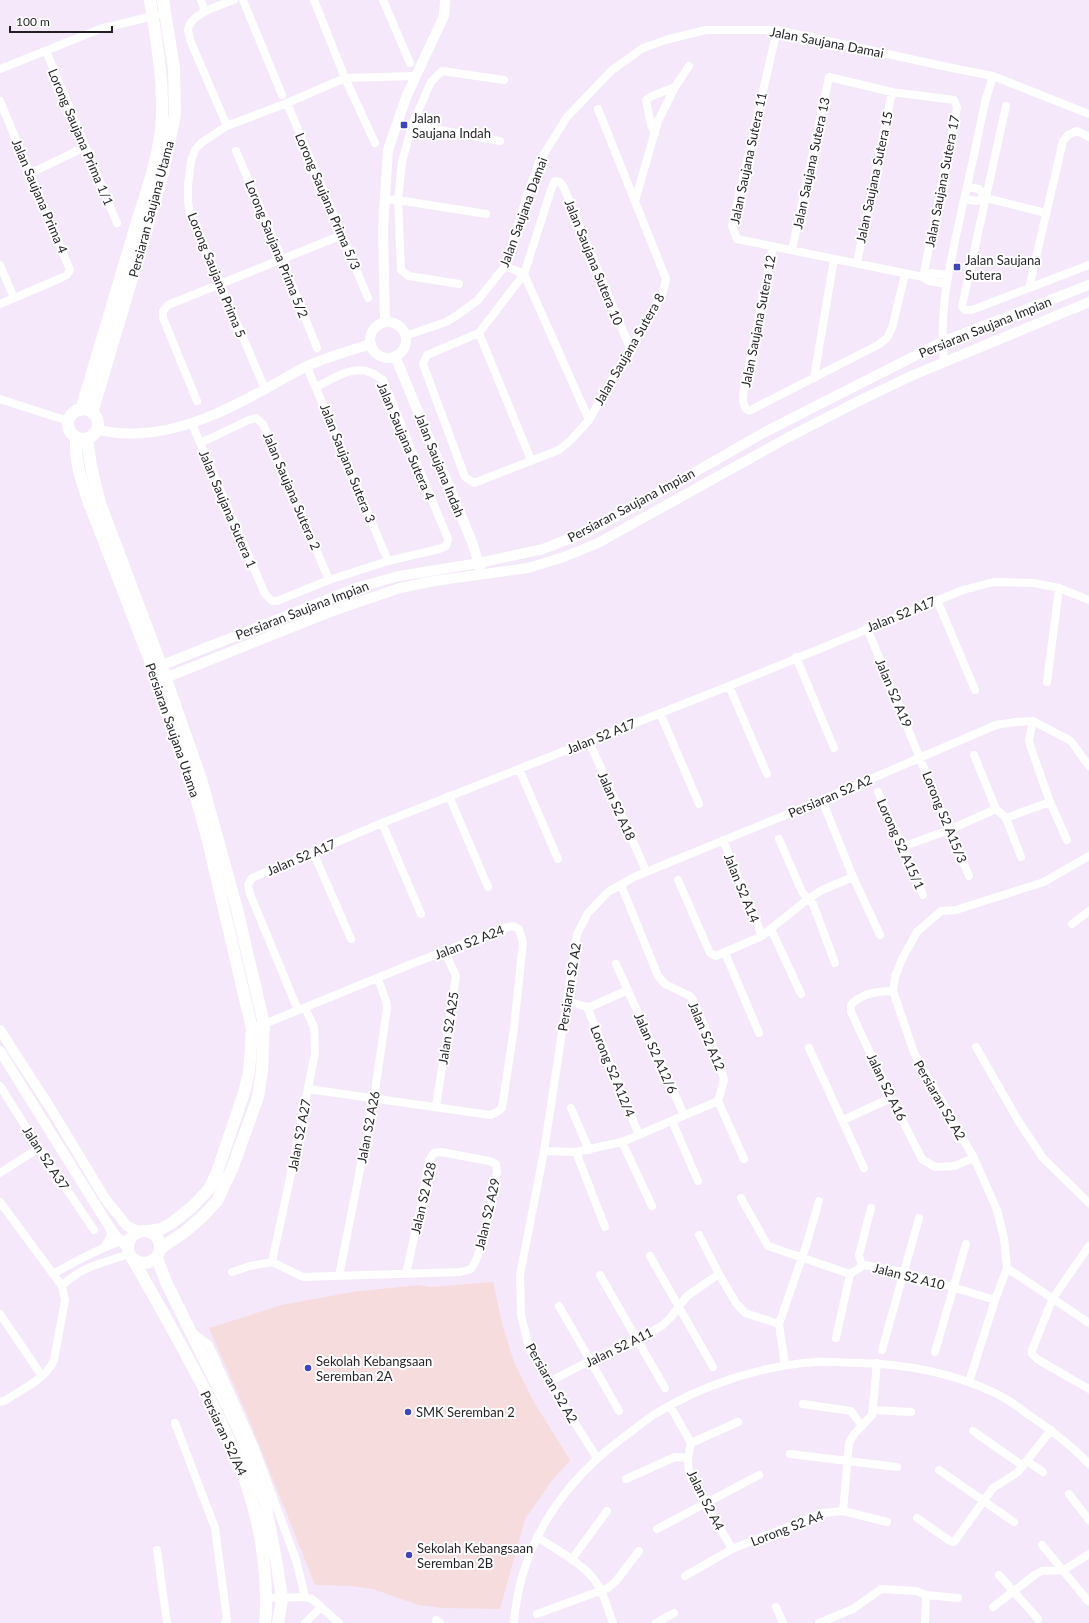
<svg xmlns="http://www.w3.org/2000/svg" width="1089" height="1623" viewBox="0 0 1089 1623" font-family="Lato,sans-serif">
  <rect width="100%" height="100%" fill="#f4e8fa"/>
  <!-- education -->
  <path fill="#f7dcde" d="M493,1282L503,1327L514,1362L534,1402L570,1460L551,1482L525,1519L500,1609L443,1608L418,1605L373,1589L352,1586L315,1585L250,1422L209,1328L282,1305L352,1292L418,1285L431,1287Z"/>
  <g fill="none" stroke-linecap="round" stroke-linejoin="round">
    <!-- minor -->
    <path stroke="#fff" stroke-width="8" d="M201,0L205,11
      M243,0L282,95
      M314,0L345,78L375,143
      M383,0L410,63
      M777,30L732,226L737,239L923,277L929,281L946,284
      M46,51L117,223
      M0,69L100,29L157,15
      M0,101L70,270L67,275L61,278L0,304
      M287,103L368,298
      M1006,106L962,306L965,310H972L1029,288
      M598,109L666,279L663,292L589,420L571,440L559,450L474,483L465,477L423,364L427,355L479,333L524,274L552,187L555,181L560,182L564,188L630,348
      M412,125L500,141
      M227,126L190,40C190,37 188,33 188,30C190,13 221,5 234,0
      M655,134L651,125L646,100L652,96L675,87
      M1089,137L1077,131L1068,135L1063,141L1029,288L1089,265
      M236,151L282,259L317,348
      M31,173L85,147
      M967,187L979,189L986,198L1046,213
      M384,199L398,200L486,214
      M965,199L976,201L986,198
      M635,201L658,121L675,87L689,66
      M773,246L743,395C743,402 743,407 749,411L878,345L887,338L892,328L905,274
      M792,250L829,77L892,92L954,100L957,108L923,277
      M857,263L892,92
      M0,265L14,298
      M505,266L524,274
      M524,274L589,420
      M923,277L931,273L947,275
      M459,284L409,276L401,270L398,200L402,162L412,125L431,82L442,71L504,80
      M479,333L531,460
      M405,336L446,322L456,316L478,300L505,266L527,195L539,162L567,117L612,70L643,48L669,39L706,30H777L952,68L993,76L1089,114
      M944,361C938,307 952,256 963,204C971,170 978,136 985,102L993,76
      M307,367L388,561
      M814,378L834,259
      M265,389L190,214L188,201V185L191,161L195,150L201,143L227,126L287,103L345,78L415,76
      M0,399L68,421
      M197,401L163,318V311L168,305L342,235
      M192,424L265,594L272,601H277L329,580L388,561L439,549L446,546L448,539L383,380C378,377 374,373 369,372C352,365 331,380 316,387
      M200,443L249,420L256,418L263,424L329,580
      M937,600L975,690
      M867,628L949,830L969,876
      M796,657L834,748
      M1047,682L1059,588
      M729,686L767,774
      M660,713L699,804
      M1033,721L1029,739L1030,745L1050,802L1067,840
      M589,741L646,871
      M974,755L996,809L1006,818L1021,857
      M519,769L558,859
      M878,792L923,895
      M449,796L488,887
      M822,800L853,877L880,935
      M1006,818L1050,802
      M382,823L421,914
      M779,839L802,892L813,904L835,963
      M723,840L762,936
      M902,847L949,830L996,809
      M313,852L351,939
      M678,880L710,953L716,956L762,936L808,899L822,890L853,877
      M1072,924L1089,911
      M771,929L801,994
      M725,953L759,1033
      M616,964L684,1115
      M893,991C878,991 860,994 851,1005V1012L891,1098L922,1159L935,1167L954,1166L974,1158
      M567,1001L587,1007L592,1006L628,990
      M587,1007L639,1135
      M298,1010L250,894L248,885L252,878L382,823L729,686L963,590L994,582L1034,583L1059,588L1089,600
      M252,1029L414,963L505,928L513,926L519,929L523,942L514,1028L502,1108L497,1112L490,1115L308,1089
      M976,1047L1019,1122L1043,1158L1089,1203
      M809,1048L864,1168
      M0,1086L39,1148L94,1230
      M718,1101L744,1159
      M436,1107L456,976L445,952
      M571,1108L589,1150
      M843,1120L891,1098
      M672,1121L698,1181
      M622,1142L652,1206
      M544,1151L576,1152L622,1142L718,1101L724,1080L723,1075L712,1044L693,1000L690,996L665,984L658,976L621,885
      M576,1152L605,1227
      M0,1173L39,1148
      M741,1198L768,1246L850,1274
      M0,1202L62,1286L65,1300L54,1360C46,1379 22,1389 6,1400L0,1402
      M699,1235L719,1274L736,1303L745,1313L779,1324
      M1089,1246L1053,1298L1032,1350V1354L1037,1359L1089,1389
      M650,1256L713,1367
      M272,1262L290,1178L315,1053L314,1027L305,1008
      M864,1265L861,1263L859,1255L871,1208
      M1007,1268L1089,1323
      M232,1272L250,1266L272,1262L303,1277L460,1272L471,1269C485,1249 491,1198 497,1172L496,1164L489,1161L441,1152L434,1153L429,1160L422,1201L406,1274
      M53,1274C78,1260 102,1247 130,1238
      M850,1274L864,1265L903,1272L995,1300
      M600,1275L665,1388
      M339,1276L374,1098L387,1008L386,1001L378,979
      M62,1286C82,1266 103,1263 129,1254
      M559,1306L619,1411
      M0,1314L42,1376
      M192,1332L209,1345L254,1446L296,1560L305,1597
      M836,1338L850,1274
      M882,1350L919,1218
      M935,1352L966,1244
      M785,1365L779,1324L806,1246L819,1201
      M549,1382L589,1361L638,1340L663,1325L671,1317L687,1296L719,1274
      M969,1382L995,1300L1007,1268L1004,1238L997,1210L974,1158L914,1053L893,991L895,977L902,959L917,932L941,911L956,910L1044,882L1089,856
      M803,1404L851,1411L862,1426
      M670,1406L691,1443L688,1458L689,1473L732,1549
      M874,1410L911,1412
      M175,1423L215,1528L227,1620L225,1623
      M973,1431L1023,1466
      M691,1443L738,1422
      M790,1454L897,1467
      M597,1458L549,1382L529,1348L521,1315L520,1275L544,1151L577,934L588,913L608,892L634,877L822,800L996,725L1016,722L1033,721L1071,741L1089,766
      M1027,1461L1043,1472
      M939,1470L1014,1522
      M626,1479L675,1457L688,1458
      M1069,1494L1089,1520
      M843,1511L849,1443L854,1434L872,1415L877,1363
      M917,1518L950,1541L954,1542L993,1488L1018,1472L1051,1430
      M657,1529L759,1475
      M537,1537C557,1550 586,1565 598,1585C605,1596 608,1611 613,1623
      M1042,1545L1088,1601
      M157,1550L167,1623
      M572,1559L607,1511
      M999,1575L1038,1619
      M685,1576L732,1549L823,1513L843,1511L887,1522
      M266,1598L305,1597L312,1599L339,1623
      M776,1607L783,1623
      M993,1607L1036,1574L1042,1571L1064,1570L1089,1554
      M537,1614L608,1588L616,1581L639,1551
      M436,1620L440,1623
      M305,1623L321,1607
      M514,1623C520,1543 564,1480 628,1434C637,1427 646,1420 655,1414C702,1385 760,1366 815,1362C830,1361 845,1363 859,1363C906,1364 953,1373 995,1393C1008,1399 1018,1407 1029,1415C1051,1430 1071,1445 1089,1464
      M656,1623L674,1613
      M819,1623L853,1609L881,1589L916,1591L926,1595L958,1598
      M925,1623L926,1595"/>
    <!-- tertiary -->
    <path stroke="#fff" stroke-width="10" d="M385,322L383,229L388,150L407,95L444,16L445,0
      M370 340a18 18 0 1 1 36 0a18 18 0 1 1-36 0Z
      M395,356L472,542L480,568
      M97,429C116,435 134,434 154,432C195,426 231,408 267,388C280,381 293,373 307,366C328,357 349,351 371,344
      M155,668L359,587L399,576L479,563L543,549L589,531L641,503L765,432L942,342L1089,285
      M160,680L330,612L400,588L434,581L528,568L564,557L598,543L787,438L857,402L911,376L1089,302
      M0,1030L51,1109L106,1200L127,1226L138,1231
      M0,1051L112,1231L128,1249
      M106,1246L111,1238L112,1231"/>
    <!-- secondary -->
    <path stroke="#fff" stroke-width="12" d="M68 424a15 15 0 1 1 30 0a15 15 0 1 1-30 0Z
      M81,410C99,351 116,291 134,232C145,195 161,154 162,115C163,77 156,37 150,0
      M92,413L162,177L175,115L174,68L163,0
      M76,437C75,464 80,475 88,500L158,681L188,769L207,837L252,1029L249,1072L244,1093L216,1175L209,1189L192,1207L172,1223L161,1229L149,1231
      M87,438L91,466L100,503L161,665L201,779L237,909L264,1024L262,1071L258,1097L232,1169L217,1201L203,1216L186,1231L161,1248
      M128 1247a16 16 0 1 1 32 0a16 16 0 1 1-32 0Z
      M132,1258C158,1303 183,1348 207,1394C237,1454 260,1506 265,1575C266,1590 267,1607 265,1623
      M157,1258L166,1282L220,1391L241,1435L257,1479L265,1502L277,1565L282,1599L278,1623"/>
  </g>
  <!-- markers -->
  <g fill="#3f46bb" stroke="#fff" stroke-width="1.5">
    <rect x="400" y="121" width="8" height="8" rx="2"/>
    <rect x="953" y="263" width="8" height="8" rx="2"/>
    <circle cx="308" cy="1368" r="4"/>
    <circle cx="408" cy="1412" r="4"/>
    <circle cx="409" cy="1555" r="4"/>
  </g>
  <g text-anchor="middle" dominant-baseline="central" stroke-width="4" stroke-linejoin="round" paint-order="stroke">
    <!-- street labels -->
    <g font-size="13" fill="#231f25" stroke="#fff">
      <text transform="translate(827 42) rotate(11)">Jalan Saujana Damai</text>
      <text transform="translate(81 137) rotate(67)">Lorong Saujana Prima 1/1</text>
      <text transform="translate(748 158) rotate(-78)">Jalan Saujana Sutera 11</text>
      <text transform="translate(811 163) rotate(-78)">Jalan Saujana Sutera 13</text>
      <text transform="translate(874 177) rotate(-78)">Jalan Saujana Sutera 15</text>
      <text transform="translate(942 181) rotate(-79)">Jalan Saujana Sutera 17</text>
      <text transform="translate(40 196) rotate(67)">Jalan Saujana Prima 4</text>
      <text transform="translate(328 201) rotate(67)">Lorong Saujana Prima 5/3</text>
      <text transform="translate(151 209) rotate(-75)">Persiaran Saujana Utama</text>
      <text transform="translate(523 212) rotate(-70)">Jalan Saujana Damai</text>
      <text transform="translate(277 249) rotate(68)">Lorong Saujana Prima 5/2</text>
      <text transform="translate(594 262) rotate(68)">Jalan Saujana Sutera 10</text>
      <text transform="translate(217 275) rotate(68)">Lorong Saujana Prima 5</text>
      <text transform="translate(758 321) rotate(-79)">Jalan Saujana Sutera 12</text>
      <text transform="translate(985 327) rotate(-22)">Persiaran Saujana Impian</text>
      <text transform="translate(629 349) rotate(-60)">Jalan Saujana Sutera 8</text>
      <text transform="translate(406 441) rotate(67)">Jalan Saujana Sutera 4</text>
      <text transform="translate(348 463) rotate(68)">Jalan Saujana Sutera 3</text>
      <text transform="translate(440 465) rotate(68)">Jalan Saujana Indah</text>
      <text transform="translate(292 491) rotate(67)">Jalan Saujana Sutera 2</text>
      <text transform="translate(631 505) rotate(-28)">Persiaran Saujana Impian</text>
      <text transform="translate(228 509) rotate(67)">Jalan Saujana Sutera 1</text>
      <text transform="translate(302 610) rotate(-21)">Persiaran Saujana Impian</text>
      <text transform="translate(901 614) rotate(-22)">Jalan S2 A17</text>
      <text transform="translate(894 693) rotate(67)">Jalan S2 A19</text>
      <text transform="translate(173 730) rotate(71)">Persiaran Saujana Utama</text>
      <text transform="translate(601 736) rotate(-22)">Jalan S2 A17</text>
      <text transform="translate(830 796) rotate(-23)">Persiaran S2 A2</text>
      <text transform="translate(617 806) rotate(66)">Jalan S2 A18</text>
      <text transform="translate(945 817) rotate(68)">Lorong S2 A15/3</text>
      <text transform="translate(901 844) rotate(66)">Lorong S2 A15/1</text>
      <text transform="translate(301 857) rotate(-23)">Jalan S2 A17</text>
      <text transform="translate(742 888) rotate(68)">Jalan S2 A14</text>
      <text transform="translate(469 942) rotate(-21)">Jalan S2 A24</text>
      <text transform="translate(569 987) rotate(-81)">Persiaran S2 A2</text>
      <text transform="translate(448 1028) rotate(-81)">Jalan S2 A25</text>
      <text transform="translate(707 1036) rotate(67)">Jalan S2 A12</text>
      <text transform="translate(656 1053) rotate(66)">Jalan S2 A12/6</text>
      <text transform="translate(613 1071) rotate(68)">Lorong S2 A12/4</text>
      <text transform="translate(887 1087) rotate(64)">Jalan S2 A16</text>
      <text transform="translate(940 1100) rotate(60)">Persiaran S2 A2</text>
      <text transform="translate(368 1127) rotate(-79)">Jalan S2 A26</text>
      <text transform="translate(299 1135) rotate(-79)">Jalan S2 A27</text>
      <text transform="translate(46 1158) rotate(57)">Jalan S2 A37</text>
      <text transform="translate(423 1198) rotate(-77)">Jalan S2 A28</text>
      <text transform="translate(487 1214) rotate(-77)">Jalan S2 A29</text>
      <text transform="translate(909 1276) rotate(14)">Jalan S2 A10</text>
      <text transform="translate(619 1347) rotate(-26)">Jalan S2 A11</text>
      <text transform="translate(552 1383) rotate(60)">Persiaran S2 A2</text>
      <text transform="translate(224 1433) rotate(65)">Persiaran S2/A4</text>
      <text transform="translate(706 1500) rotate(63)">Jalan S2 A4</text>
      <text transform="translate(787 1528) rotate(-21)">Lorong S2 A4</text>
    </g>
    <!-- poi labels -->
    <g font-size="13" fill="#231f25" stroke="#fff" text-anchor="start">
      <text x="412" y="118">Jalan<tspan x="412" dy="15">Saujana Indah</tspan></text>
      <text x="965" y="260">Jalan Saujana<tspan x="965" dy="15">Sutera</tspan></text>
      <text x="316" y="1361">Sekolah Kebangsaan<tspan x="316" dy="15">Seremban 2A</tspan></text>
      <text x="416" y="1412">SMK Seremban 2</text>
      <text x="417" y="1548">Sekolah Kebangsaan<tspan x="417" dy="15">Seremban 2B</tspan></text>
    </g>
  </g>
  <!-- scale -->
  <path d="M10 26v6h102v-6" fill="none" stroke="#231f25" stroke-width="2"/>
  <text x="16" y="26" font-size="12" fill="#231f25" stroke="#ffffff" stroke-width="3" paint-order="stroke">100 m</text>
</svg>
